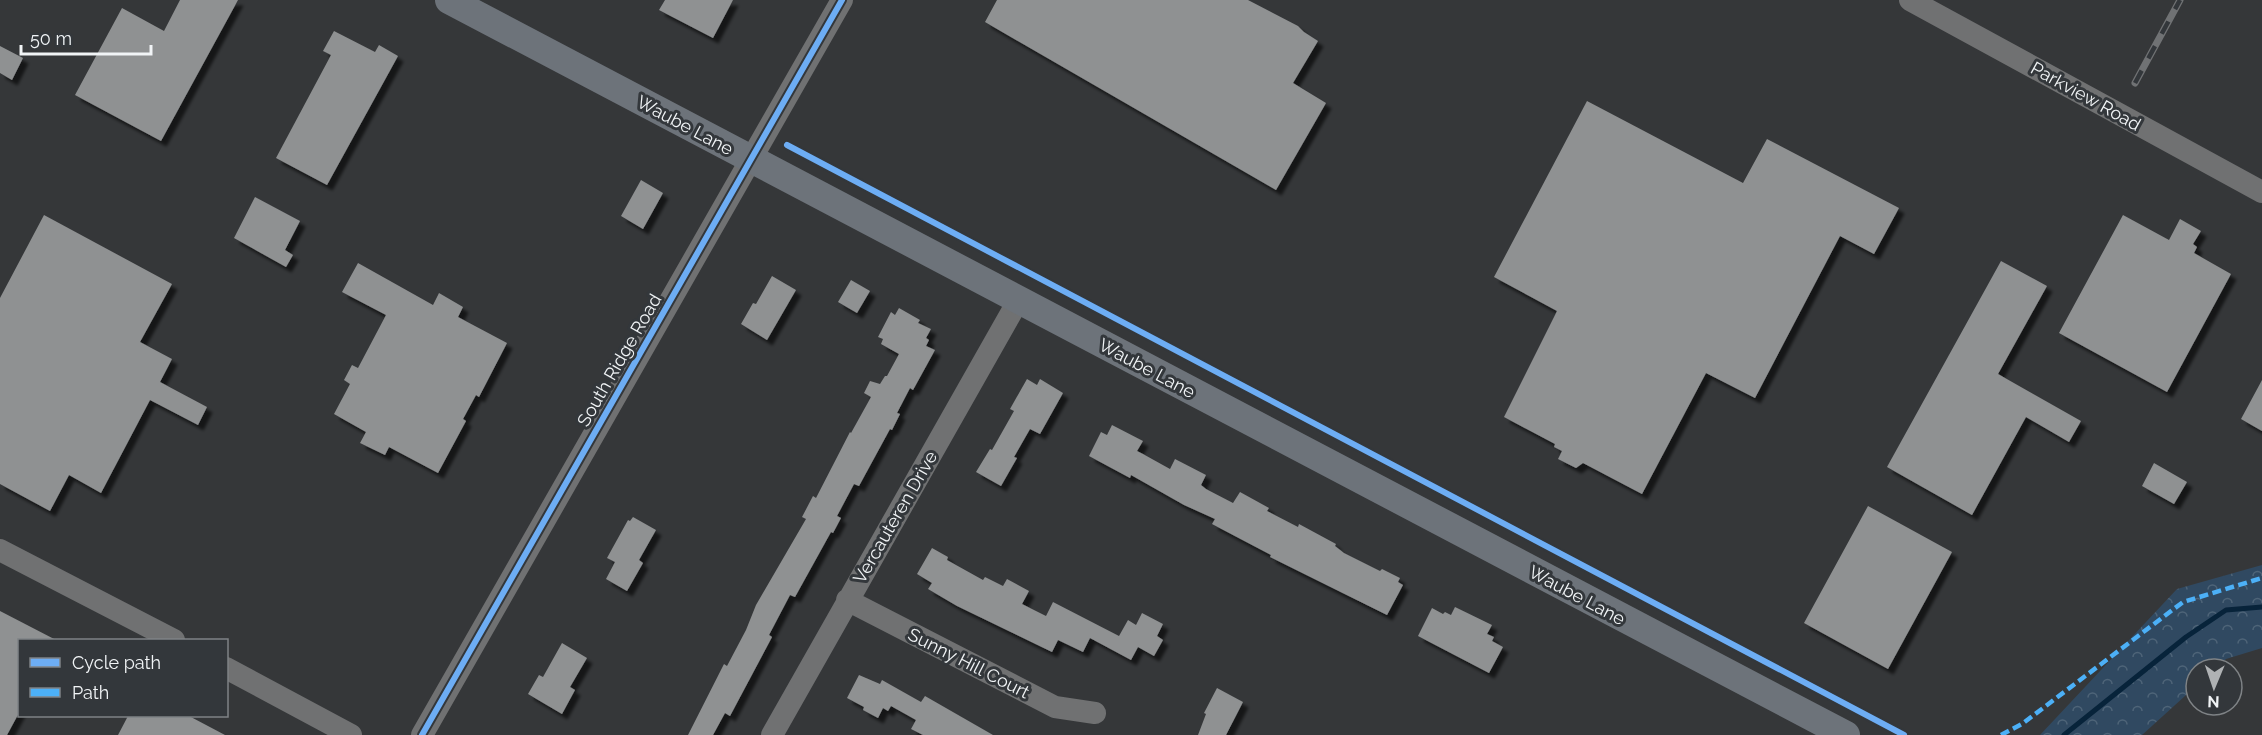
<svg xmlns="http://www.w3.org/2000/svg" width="2262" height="735" viewBox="0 0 2262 735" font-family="Raleway,sans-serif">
  <defs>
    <pattern id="park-crowns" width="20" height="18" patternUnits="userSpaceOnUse" patternTransform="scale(1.5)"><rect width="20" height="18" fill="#304961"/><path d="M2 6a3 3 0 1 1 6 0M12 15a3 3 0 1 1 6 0" fill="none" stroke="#4e6478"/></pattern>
    <filter id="shadow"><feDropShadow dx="5.5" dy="5.5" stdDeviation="1.5" flood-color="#0009"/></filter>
  </defs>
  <rect width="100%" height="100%" fill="#353739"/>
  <!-- park -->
  <path fill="url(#park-crowns)" d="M2262,565V648L2226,659L2214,669H2196V686L2142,735H2040L2177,589Z"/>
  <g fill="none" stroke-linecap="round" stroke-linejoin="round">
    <!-- stream -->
    <path stroke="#07233a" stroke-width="5" d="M2064,735L2186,637L2226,610L2262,607"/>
  </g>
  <!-- building -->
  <path fill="#8f9192" filter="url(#shadow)" d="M180,0H238L161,141L75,95L122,8L164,31Z
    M665,0H733L713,38L659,10Z
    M997,0H1248L1298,26L1304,32L1318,41L1293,83L1326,103L1276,190L985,22Z
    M334,31L375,52L379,45L398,56L327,185L276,158L331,55L323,51Z
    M0,46L23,58L12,80L0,73Z
    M1587,101L1743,183L1767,139L1899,208L1874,254L1840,236L1755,398L1706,373L1642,494L1583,463L1576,468L1558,459L1562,451L1554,447L1555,444L1504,417L1557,311L1494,277Z
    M641,180L663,193L643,229L621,216Z
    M255,197L300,221L285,250L293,255L286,267L234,238Z
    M44,215L172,284L140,342L172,359L160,382L207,407L198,425L150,400L101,493L69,475L50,511L0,484V298Z
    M2123,215L2169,240L2180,219L2201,231L2193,244L2197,247L2194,253L2231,274L2167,392L2059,333Z
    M2001,261L2047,286L1998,374L2081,421L2069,442L2026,417L1972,515L1887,467Z
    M358,263L433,305L439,293L463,307L458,317L507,343L479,397L476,395L463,419L466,421L438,473L389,447L385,455L360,443L366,432L334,414L350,384L344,380L352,365L358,368L386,315L342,292Z
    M772,276L796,290L767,340L741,324L753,303L756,304Z
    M851,280L870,291L857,313L838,302Z
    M899,308L920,320L918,323L931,329L926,338L929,340L926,346L935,350L913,390L910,388L897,413L900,414L892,430L890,429L859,486L854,484L837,516L841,518L833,533L831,532L795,597L790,595L769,635L772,637L730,716L725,713L713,735H688L724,664L727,666L746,630L756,605L806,519L802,517L813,496L816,498L850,432L851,433L871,397L864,393L870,381L880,384L885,376H887L899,354L881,344L883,339L878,337L891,312L895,315Z
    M1027,379L1037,385L1040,379L1063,393L1040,434L1030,429L1014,457L1017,458L1001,486L976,472L990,449L992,450L1014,411L1010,409Z
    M2262,380V431L2241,419Z
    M1112,425L1143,441L1137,451L1143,454L1170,469L1175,459L1206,475L1201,485L1206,489L1233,503L1240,492L1269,508L1267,511L1298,527L1299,524L1336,544L1335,546L1344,553L1380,571L1382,569L1400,578L1398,582L1403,585L1387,615L1270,557L1271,555L1212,524L1215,519L1184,505L1131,475L1130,478L1089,456L1101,432L1107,435Z
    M2154,463L2187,482L2174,504L2142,486Z
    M1868,506L1952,552L1888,669L1804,623Z
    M633,517L656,530L639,560L643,563L627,591L606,579L615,562L607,558L628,520L630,521Z
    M932,548L948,557L947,560L983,580L985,577L1003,586L1007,579L1029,591L1022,604L1046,616L1053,602L1119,636L1128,620L1136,625L1142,613L1163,624L1157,636L1163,640L1154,656L1138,647L1131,660L1090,638L1083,652L1058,640L1052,652L957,606L928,589L932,583L917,574Z
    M1455,607L1492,625L1487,634L1494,637L1492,641L1503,647L1489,673L1418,636L1432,608L1443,614L1445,612L1451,615Z
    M0,611L56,640H20V711L7,735H0Z
    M562,643L587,658L570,687L575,690L562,714L528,694L539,675L543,677Z
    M859,675L880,684L882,680L921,702L925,696L993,735H923L911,729L916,720L891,706L888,711L883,708L878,718L863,710L864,707L847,698Z
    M1217,688L1243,702L1226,735H1198L1206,714L1204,713Z
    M128,716H189L225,735H118Z"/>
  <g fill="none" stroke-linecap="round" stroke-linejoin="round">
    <!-- minor -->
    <path stroke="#707172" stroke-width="22" d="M1910,0L2262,192
      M0,550L174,640
      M847,600L1055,707L1095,713
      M226,668L351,735
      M422,735L842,0
      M772,735L1018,301"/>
    <!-- major -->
    <path stroke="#6d737a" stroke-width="28" d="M449,0L1846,735"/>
    <defs>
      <path id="rail" d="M2135,83L2180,0"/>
    </defs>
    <!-- rail casing -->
    <use href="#rail" stroke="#707274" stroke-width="7"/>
    <!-- rail -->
    <use href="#rail" stroke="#33373b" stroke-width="4.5" stroke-dasharray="14" stroke-linecap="butt"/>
    <!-- quiet -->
    <path stroke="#4cb0f7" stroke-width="4.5" stroke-dasharray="9 4.5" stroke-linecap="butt" d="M2001,735L2022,724L2183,602L2262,578"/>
    <defs>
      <path id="cycleway" d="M787,145L1904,735
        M422,735L842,0"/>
    </defs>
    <!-- cycleway casing -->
    <use href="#cycleway" stroke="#33373b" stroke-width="10"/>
    <!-- cycleway -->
    <use href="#cycleway" stroke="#6dadf4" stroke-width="6"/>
  </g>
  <g text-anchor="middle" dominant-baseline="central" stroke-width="6" stroke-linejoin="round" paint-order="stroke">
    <!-- street labels -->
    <g font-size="18" fill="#f1f4f6" stroke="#33373b">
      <text transform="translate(2086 96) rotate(29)">Parkview Road</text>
      <text transform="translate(685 125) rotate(28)">Waube Lane</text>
      <text transform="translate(619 360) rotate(-60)">South Ridge Road</text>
      <text transform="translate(1147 368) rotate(28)">Waube Lane</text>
      <text transform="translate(895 517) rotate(-60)">Vercauteren Drive</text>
      <text transform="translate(1577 595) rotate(28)">Waube Lane</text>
      <text transform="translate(969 663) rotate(27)">Sunny Hill Court</text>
    </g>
  </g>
  <!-- legend -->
  <rect x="18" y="639" width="210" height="78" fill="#33373b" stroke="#7f8386" stroke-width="1.5"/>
  <rect x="30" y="658" width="30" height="9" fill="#6dadf4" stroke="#7f8386" stroke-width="1.5"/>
  <text x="72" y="669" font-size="18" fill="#f1f4f6">Cycle path</text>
  <rect x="30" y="688" width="30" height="9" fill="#4cb0f7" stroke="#7f8386" stroke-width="1.5"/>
  <text x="72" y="699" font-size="18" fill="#f1f4f6">Path</text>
  <!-- north arrow -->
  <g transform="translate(2214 687) rotate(182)"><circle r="28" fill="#33373b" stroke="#7f8386" stroke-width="1.5"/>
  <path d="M0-4.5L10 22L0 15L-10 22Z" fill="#afb2b4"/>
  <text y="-9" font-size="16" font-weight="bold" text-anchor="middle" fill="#f1f4f6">N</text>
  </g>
  <!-- scale -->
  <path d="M21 45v9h130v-9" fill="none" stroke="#f1f4f6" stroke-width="3"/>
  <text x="30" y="45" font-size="18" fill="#f1f4f6" stroke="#33373b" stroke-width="4.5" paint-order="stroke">50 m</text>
</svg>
